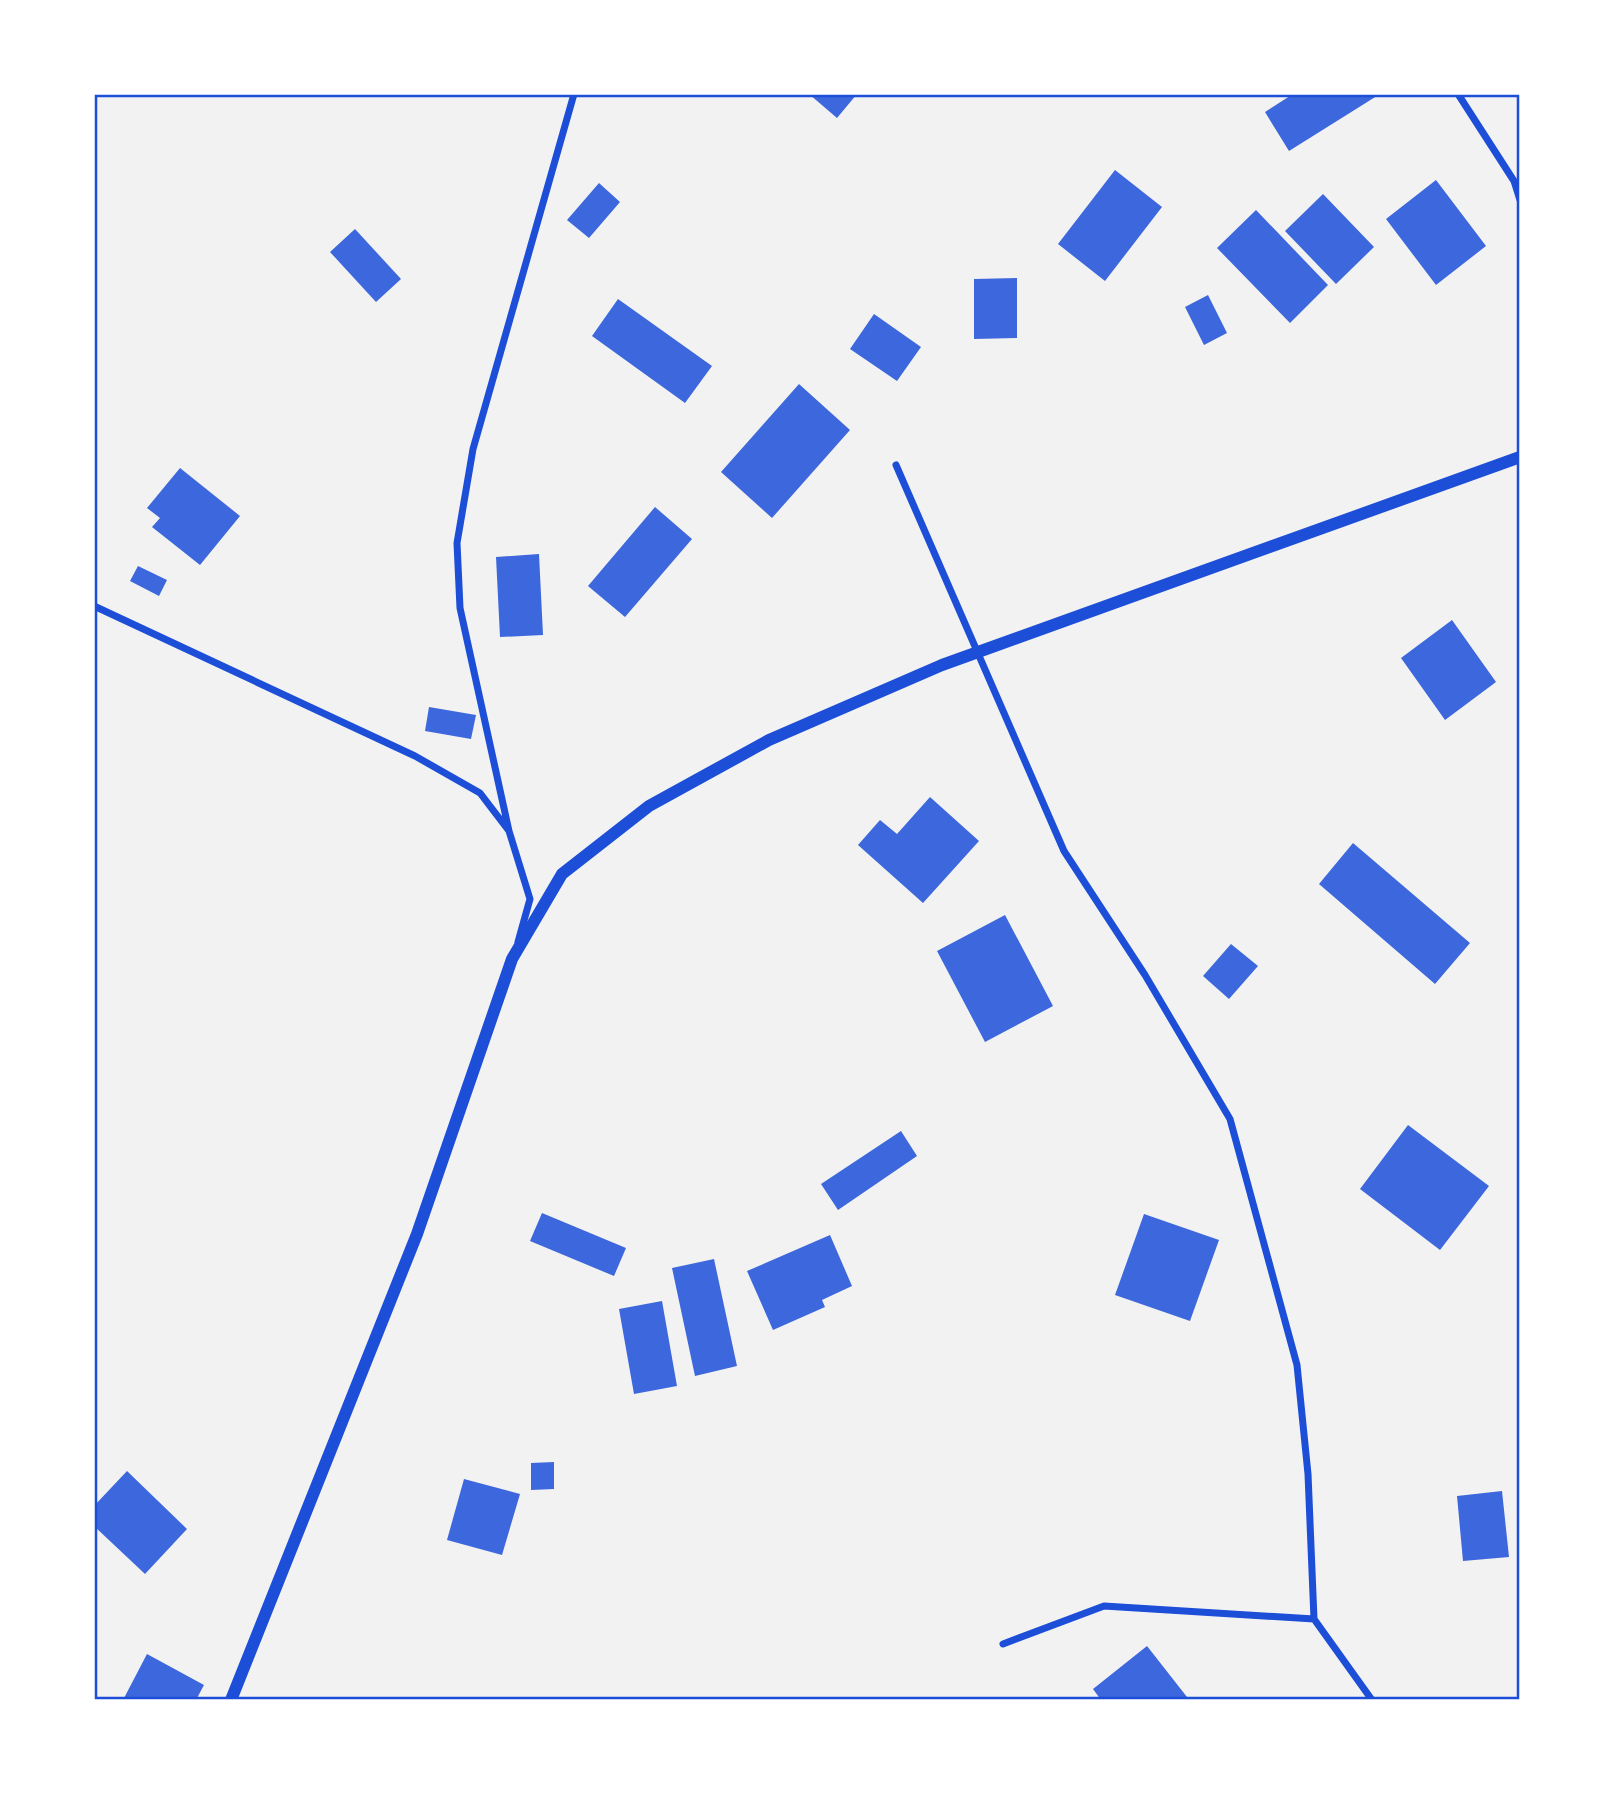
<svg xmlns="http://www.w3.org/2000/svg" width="1614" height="1794" viewBox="0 0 1614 1794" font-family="Commissioner,sans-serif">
  <rect width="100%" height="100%" fill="#f2f2f2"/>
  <!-- building -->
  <path fill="#3d67dc" d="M809,94H857L837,118Z
    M1293,94H1380L1289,151L1265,112Z
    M1115,170L1162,207L1105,281L1058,244Z
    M1436,180L1486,246L1436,285L1386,219Z
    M599,183L620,202L589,238L567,220Z
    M1323,194L1374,247L1336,284L1285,231Z
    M1256,210L1328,285L1290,323L1217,248Z
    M355,229L401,279L376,302L330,252Z
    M1017,278V338L974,339V279Z
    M1208,295L1227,333L1204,345L1185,307Z
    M618,299L712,366L685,403L592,336Z
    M874,314L921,347L897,381L850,349Z
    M799,384L850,430L772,518L721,472Z
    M180,468L240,516L200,565L152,527L160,518L147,508Z
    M655,507L692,539L625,617L588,586Z
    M539,554L543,635L500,637L496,557Z
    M138,566L167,580L159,596L130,581Z
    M1452,620L1496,682L1445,720L1401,658Z
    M429,707L476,715L471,739L425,731Z
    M930,797L979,841L923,903L858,845L880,820L897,834Z
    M1353,843L1470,943L1435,984L1319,884Z
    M1005,915L1053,1006L985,1042L937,951Z
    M1231,944L1258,966L1229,999L1203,976Z
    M1408,1125L1489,1186L1440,1250L1360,1189Z
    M901,1131L917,1156L838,1210L821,1184Z
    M542,1213L626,1248L614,1276L530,1241Z
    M1144,1214L1219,1240L1190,1321L1115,1295Z
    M830,1235L852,1286L822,1300L825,1307L773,1330L747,1271Z
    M714,1259L737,1366L695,1376L672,1268Z
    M662,1301L677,1386L634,1394L619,1309Z
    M554,1462V1489L531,1490V1463Z
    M127,1471L187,1529L145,1574L94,1526V1506Z
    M464,1479L520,1494L502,1555L447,1540Z
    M1502,1491L1509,1557L1463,1561L1457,1496Z
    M1147,1646L1187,1697L1184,1700H1101L1093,1689Z
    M147,1654L204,1685L196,1700H123Z"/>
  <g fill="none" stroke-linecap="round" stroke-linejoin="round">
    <!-- minor -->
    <path stroke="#1d4ed8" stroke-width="7" d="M1458,94L1514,181L1520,200
      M896,465L1064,851L1145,975L1230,1119L1297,1365L1308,1474L1314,1619L1372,1700
      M94,606L415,756L480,793L509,831L530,899L518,942
      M509,831L460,608L457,543L473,449L574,94
      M1003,1644L1104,1606L1314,1619"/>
    <!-- tertiary -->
    <path stroke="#1d4ed8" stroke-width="12" d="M231,1700L417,1234L512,959L562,874L649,806L769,740L942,665L1520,457"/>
  </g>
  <!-- border -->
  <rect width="1614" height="1794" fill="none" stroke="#ffffff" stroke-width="192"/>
  <rect x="96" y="96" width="1422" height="1602" fill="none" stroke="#1d4ed8" stroke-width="2.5"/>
</svg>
